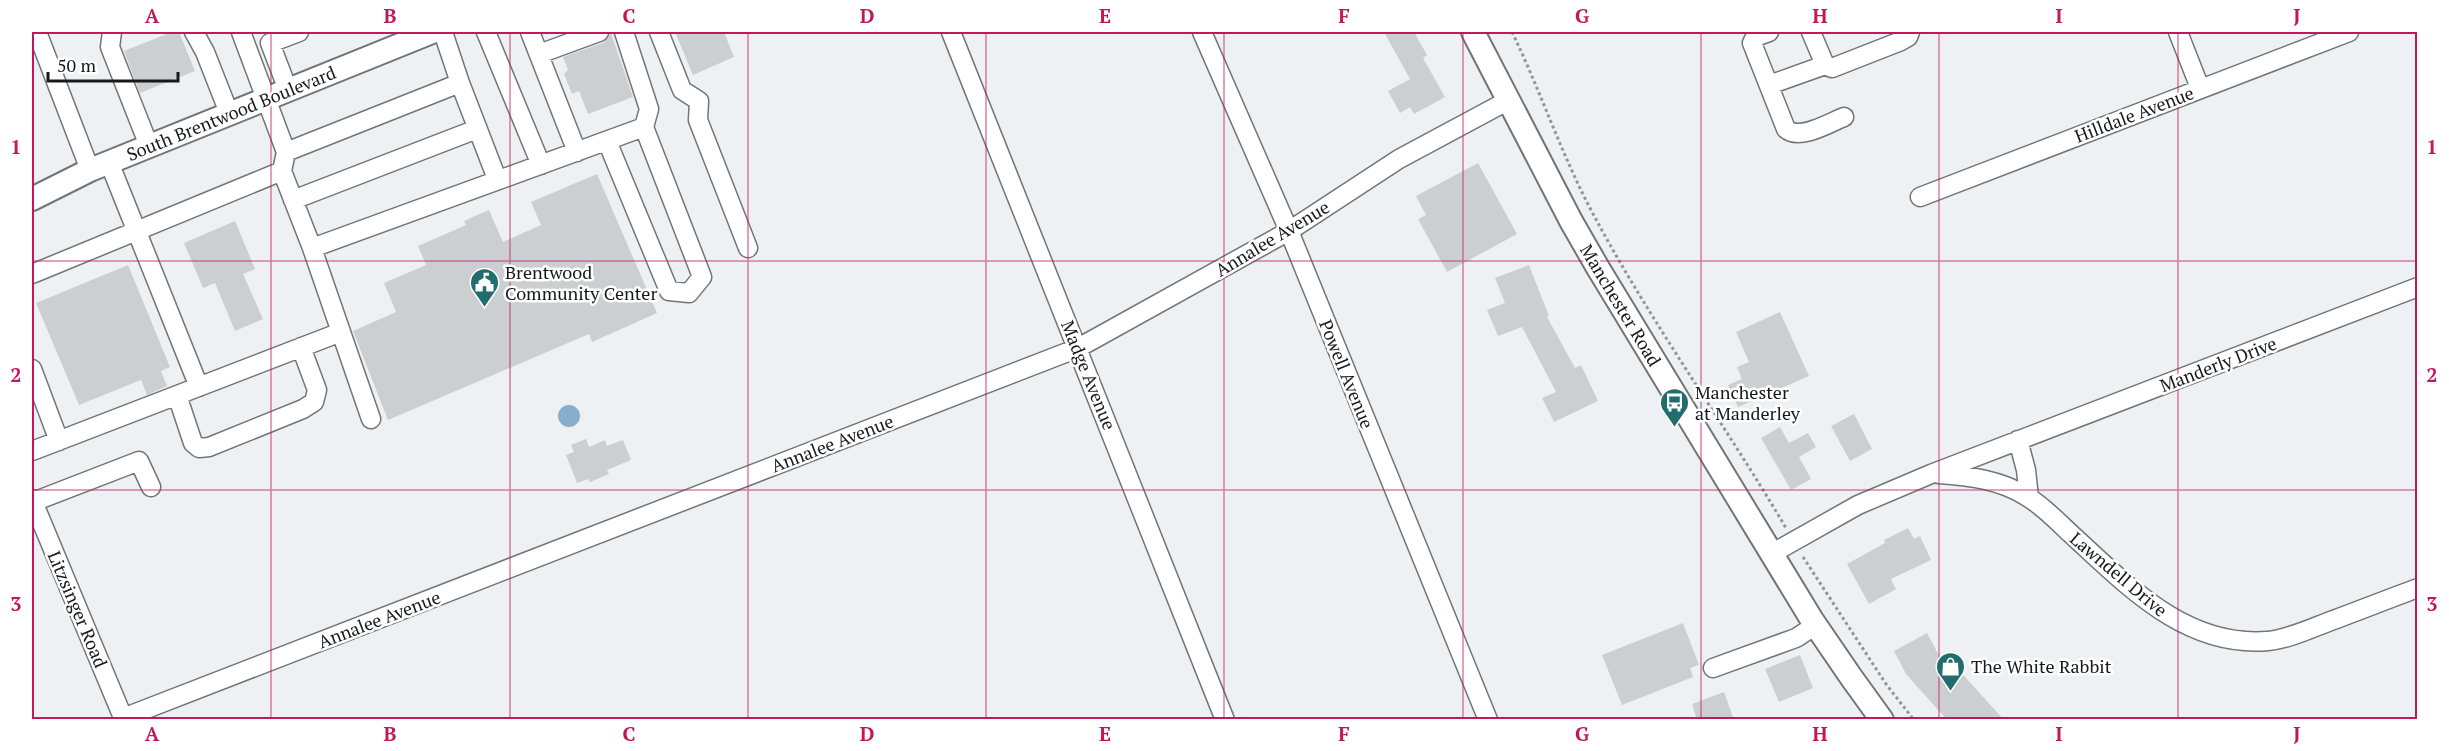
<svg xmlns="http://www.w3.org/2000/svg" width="2449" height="751" viewBox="0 0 2449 751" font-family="'PT Serif',serif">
  <rect width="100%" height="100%" fill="#eef1f4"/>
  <!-- water -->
  <path fill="#86aecd" d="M558 416a11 11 0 1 1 22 0a11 11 0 1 1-22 0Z"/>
  <!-- building -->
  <path fill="#cccfd2" d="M172,32H179L195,71L140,93L124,51Z
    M675,32H724L734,57L693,75Z
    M1384,32H1414L1427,55L1423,58L1445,97L1414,114L1410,107L1400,113L1388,91L1410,79Z
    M611,33L633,97L588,114L579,91L572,94L564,74L568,70L563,57L603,43Z
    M1478,163L1517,234L1447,272L1418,219L1426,215L1416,196Z
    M597,174L657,313L592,342L589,334L388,420L353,331L396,312L384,283L426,265L418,246L466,225L464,221L489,210L503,242L541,225L531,202Z
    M235,221L255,269L243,274L263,319L235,331L215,283L203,288L184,243Z
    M128,265L170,367L161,371L167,386L147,395L141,380L79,405L36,303Z
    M1529,265L1549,316L1547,317L1575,368L1581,365L1598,401L1554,422L1542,398L1556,392L1522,327L1498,336L1487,310L1505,303L1495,278Z
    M1780,312L1809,376L1738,407L1728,385L1742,379L1737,367L1749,362L1736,332Z
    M1854,414L1872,449L1850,461L1831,426Z
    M1780,427L1789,443L1808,433L1816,447L1799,457L1811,479L1791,490L1761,438Z
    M586,439L589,447L605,440L607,446L623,440L631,460L607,470L609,474L590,482L588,479L577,483L566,455L574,452L571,445Z
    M1908,528L1914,539L1920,536L1931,560L1891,579L1896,589L1869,604L1847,564L1885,543L1884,540Z
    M1683,623L1699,665L1690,668L1693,677L1622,705L1602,655Z
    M1927,633L1942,661L1947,657L2004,720H1947L1906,674L1894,651Z
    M1800,655L1813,688L1779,702L1765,669Z
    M1724,692L1734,720H1697L1692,704Z"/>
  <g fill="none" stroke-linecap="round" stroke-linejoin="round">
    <defs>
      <path id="minor" d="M37,32L90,170
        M112,32L110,47L149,146
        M194,32L205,52L229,113
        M241,32L286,152
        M443,32L460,83L286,152L282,171L312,248L644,127
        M486,32L541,165
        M530,32L577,152
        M659,32L682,90L699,101L698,120L748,248
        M951,32L1225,720
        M1202,32L1289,231L1488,720
        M1769,32L1755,37L1752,43L1786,129C1800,141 1829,123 1844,117
        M1811,32L1825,65L1832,68L1901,41L1908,37L1910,32
        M2178,32L2200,88
        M539,54L599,32
        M460,83L497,179
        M1769,85L1825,65
        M288,90L270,43L299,32
        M607,141L669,291L689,293L702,277L644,127L649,109L624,32
        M109,162L199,387
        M1920,197L2349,32
        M293,200L477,129
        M312,248L371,419
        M32,274L282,171
        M32,369L59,441
        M177,395L193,443L199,448L209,447L303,409L314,402L317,390L301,347
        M2018,440L2026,470L2029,498
        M32,451L341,332
        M1939,474C1970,476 2000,480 2026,496C2043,506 2057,521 2071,534C2127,585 2185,648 2268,641C2288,639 2310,629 2328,622C2358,611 2388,599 2418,588
        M32,499L124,720
        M33,502L139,461L151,487
        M1771,554L1858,505L1931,474L2418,287
        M1713,668L1796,638L1816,625
        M123,718L1078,348L1289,231L1399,159L1509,100"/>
      <path id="major" d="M1473,32L1571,221L1598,268L1812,620L1851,677L1882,720
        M32,199L90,170L432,32"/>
    </defs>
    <!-- minor casing -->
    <use href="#minor" stroke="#727577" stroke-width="21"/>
    <!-- major casing -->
    <use href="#major" stroke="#727577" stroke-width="26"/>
    <!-- path -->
    <path stroke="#929496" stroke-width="3" stroke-dasharray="3 3" stroke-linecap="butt" d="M1512,32C1540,90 1561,153 1591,210C1649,320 1723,421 1786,528
      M1803,557L1886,684L1914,720"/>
    <!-- minor -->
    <use href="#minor" stroke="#fff" stroke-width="18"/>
    <!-- major -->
    <use href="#major" stroke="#fff" stroke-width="22"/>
  </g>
  <!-- grid -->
  <path fill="none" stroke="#c2185b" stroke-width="1.5" stroke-opacity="0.55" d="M271,32V720M510,32V720M748,32V720M986,32V720M1224,32V720M1463,32V720M1701,32V720M1939,32V720M2178,32V720M32,261H2418M32,490H2418"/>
  <!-- icons -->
  <defs>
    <symbol id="civic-pin" viewBox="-11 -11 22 30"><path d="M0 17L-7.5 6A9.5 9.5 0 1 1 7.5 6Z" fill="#216d6d" stroke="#fff"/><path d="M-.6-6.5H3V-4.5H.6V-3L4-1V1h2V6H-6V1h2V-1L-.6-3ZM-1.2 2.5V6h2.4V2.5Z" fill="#fff"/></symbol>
    <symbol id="bus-pin" viewBox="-11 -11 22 30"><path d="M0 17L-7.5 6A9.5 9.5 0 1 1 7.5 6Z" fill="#216d6d" stroke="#fff"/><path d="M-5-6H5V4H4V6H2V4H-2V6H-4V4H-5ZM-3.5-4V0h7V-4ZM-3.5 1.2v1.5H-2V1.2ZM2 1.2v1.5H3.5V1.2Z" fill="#fff"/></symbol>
    <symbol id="shop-pin" viewBox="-11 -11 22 30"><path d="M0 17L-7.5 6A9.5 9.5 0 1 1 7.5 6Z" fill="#216d6d" stroke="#fff"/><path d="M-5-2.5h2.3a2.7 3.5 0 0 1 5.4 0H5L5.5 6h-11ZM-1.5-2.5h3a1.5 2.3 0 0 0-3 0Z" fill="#fff"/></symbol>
  </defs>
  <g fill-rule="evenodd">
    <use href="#civic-pin" x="468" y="266" width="33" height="45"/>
    <use href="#bus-pin" x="1658" y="386" width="33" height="45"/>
    <use href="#shop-pin" x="1934" y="650" width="33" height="45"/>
  </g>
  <g text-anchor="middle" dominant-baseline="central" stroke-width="5" stroke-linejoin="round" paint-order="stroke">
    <!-- street labels -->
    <g font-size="18" fill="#171819" stroke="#fff">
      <text transform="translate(231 113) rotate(-22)">South Brentwood Boulevard</text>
      <text transform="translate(2134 114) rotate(-21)">Hilldale Avenue</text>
      <text transform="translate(1272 238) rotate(-31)">Annalee Avenue</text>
      <text transform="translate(1621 305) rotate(59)">Manchester Road</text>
      <text transform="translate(2218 364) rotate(-21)">Manderly Drive</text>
      <text transform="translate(1347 374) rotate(68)">Powell Avenue</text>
      <text transform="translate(1089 375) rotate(68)">Madge Avenue</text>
      <text transform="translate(832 443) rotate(-21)">Annalee Avenue</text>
      <text transform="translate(2119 574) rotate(40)">Lawndell Drive</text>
      <text transform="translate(78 609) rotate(67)">Litzsinger Road</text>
      <text transform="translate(379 619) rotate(-21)">Annalee Avenue</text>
    </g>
    <!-- poi labels -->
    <g font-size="18" fill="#171819" stroke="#fff" text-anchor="start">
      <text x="505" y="272">Brentwood<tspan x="505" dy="21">Community Center</tspan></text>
      <text x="1695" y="392">Manchester<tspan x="1695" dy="21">at Manderley</tspan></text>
      <text x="1971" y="666">The White Rabbit</text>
    </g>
  </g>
  <!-- border -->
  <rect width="2449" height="751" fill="none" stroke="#ffffff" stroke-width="66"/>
  <!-- scale -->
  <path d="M48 72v9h130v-9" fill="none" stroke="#171819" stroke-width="3"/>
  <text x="57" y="72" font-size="18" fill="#171819" stroke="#ffffff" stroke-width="4.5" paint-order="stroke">50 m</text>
  <rect x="33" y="33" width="2383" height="685" fill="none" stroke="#c2185b" stroke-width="2"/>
  <g font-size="20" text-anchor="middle" font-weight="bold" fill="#c2185b">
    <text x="152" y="23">A</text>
    <text x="390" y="23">B</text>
    <text x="629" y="23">C</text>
    <text x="867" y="23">D</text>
    <text x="1105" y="23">E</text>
    <text x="1344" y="23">F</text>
    <text x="1582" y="23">G</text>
    <text x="1820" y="23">H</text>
    <text x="2059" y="23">I</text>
    <text x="2297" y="23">J</text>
    <text x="16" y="154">1</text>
    <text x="2432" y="154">1</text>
    <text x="16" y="382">2</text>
    <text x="2432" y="382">2</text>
    <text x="16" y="611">3</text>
    <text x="2432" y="611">3</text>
    <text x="152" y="741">A</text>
    <text x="390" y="741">B</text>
    <text x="629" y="741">C</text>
    <text x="867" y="741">D</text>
    <text x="1105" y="741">E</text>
    <text x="1344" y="741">F</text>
    <text x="1582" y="741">G</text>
    <text x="1820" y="741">H</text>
    <text x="2059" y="741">I</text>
    <text x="2297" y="741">J</text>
  </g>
</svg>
